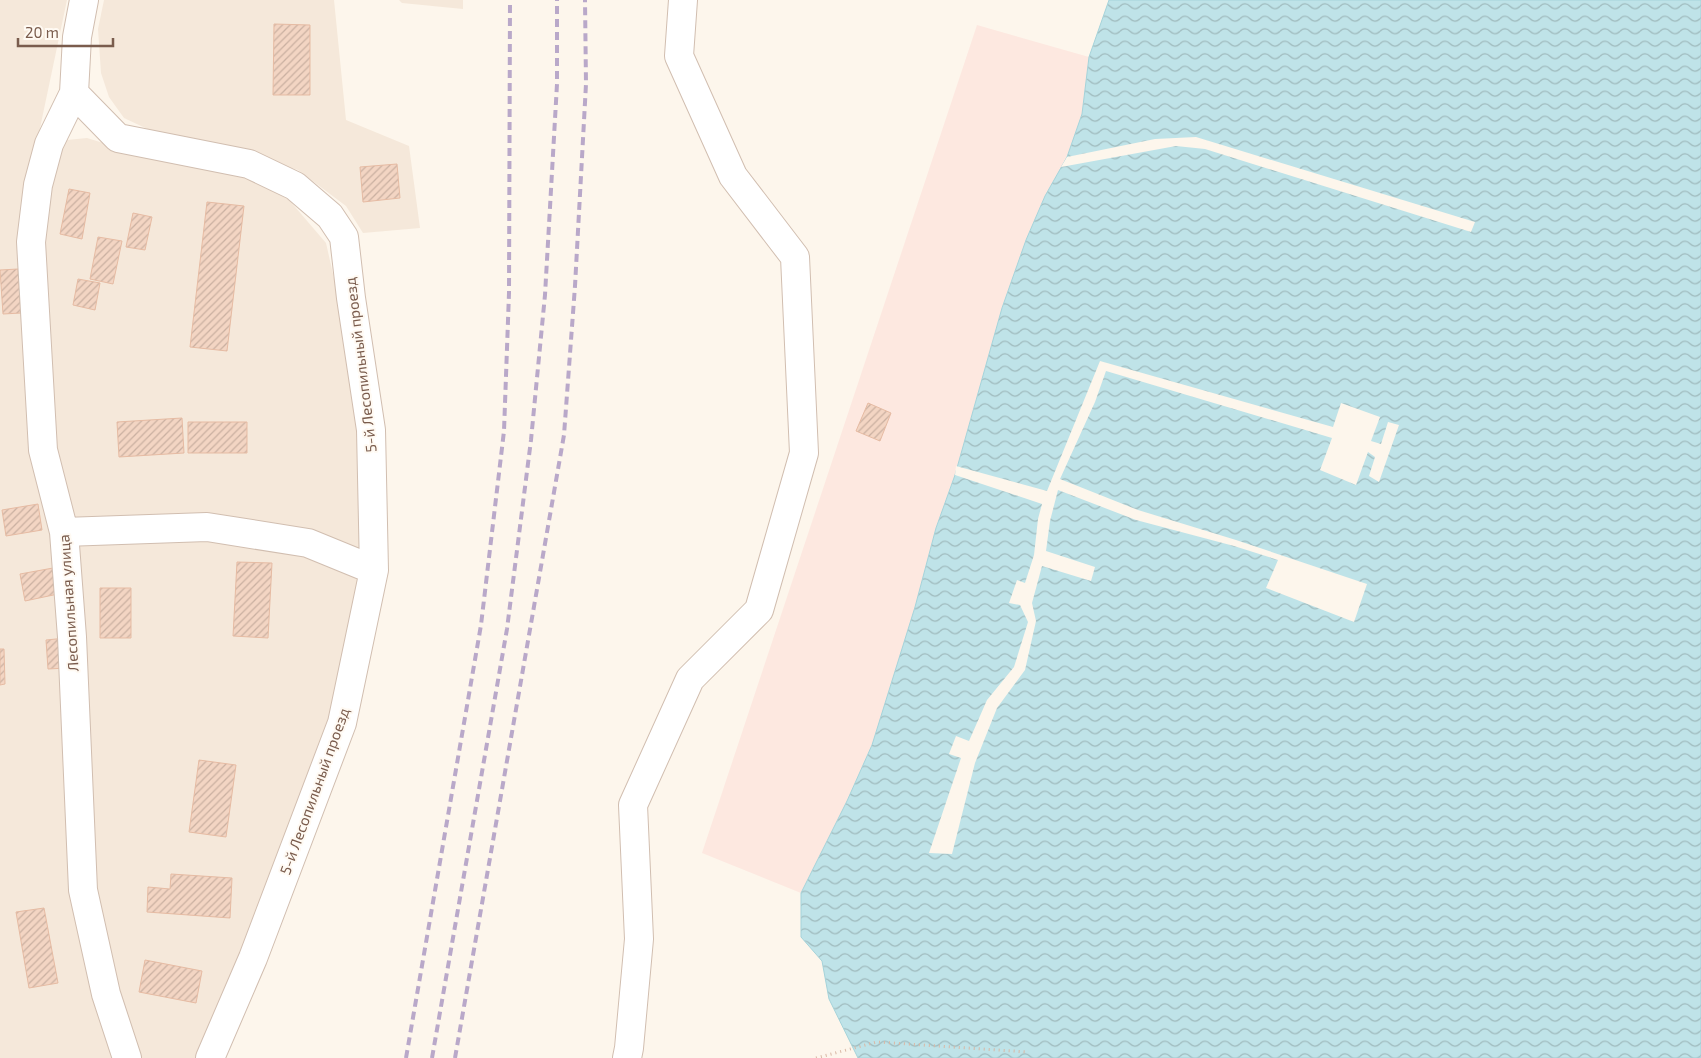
<svg xmlns="http://www.w3.org/2000/svg" width="1701" height="1058" viewBox="0 0 1701 1058" font-family="'Exo 2',sans-serif">
  <defs>
    <pattern id="water-waves" width="16" height="10" patternUnits="userSpaceOnUse" patternTransform="scale(1.25)"><rect width="16" height="10" fill="#bfe3e8"/><path d="M0 5q4-4 8 0t8 0" fill="none" stroke="#a0bbbe"/></pattern>
    <pattern id="building-hatch" width="6" height="6" patternUnits="userSpaceOnUse" patternTransform="scale(1.25)"><rect width="6" height="6" fill="#f3d5c3"/><path d="M-1 1l2-2M0 6l6-6M5 7l2-2" fill="none" stroke="#cab0a1"/></pattern>
  </defs>
  <rect width="100%" height="100%" fill="#fdf6ec"/>
  <!-- residential -->
  <path fill="#f5e8da" d="M0,0H67L28,185L58,541L77,891L117,1058H0Z
    M104,0H334L346,120L409,146L420,228L363,233L346,206L298,170L250,156L156,133L124,118L109,97L101,73L98,29Z
    M399,0H463V9L402,3Z
    M87,138L113,146L250,176L290,201L326,243L338,296L359,431L360,576L331,719L239,955L195,1058H134L88,891L49,450L37,242L58,148L67,140Z"/>
  <!-- commercial -->
  <path fill="#fde8e0" d="M977,25L1089,57L1082,114L1067,157L1045,196L1026,240L1002,308L955,475L936,528L915,607L872,745L847,801L801,893L702,853Z"/>
  <!-- water -->
  <path fill="url(#water-waves)" stroke="#a5d3da" d="M1109,0H1701V1058H858L829,999L822,961L801,937V893L847,801L872,745L915,607L936,528L955,475L1002,308L1026,240L1045,196L1067,157L1082,114L1089,57Z"/>
  <!-- pier -->
  <path fill="#fdf6ec" d="M1196,137L1475,222L1471,232L1205,149L1176,146L1061,167L1067,157L1155,139Z
    M1100,361L1333,427L1341,403L1380,417L1371,441L1381,444L1388,422L1399,425L1379,482L1369,476L1375,457L1368,452L1356,485L1320,470L1332,438L1106,371L1095,402L1060,479L1138,510L1236,540L1367,584L1354,622L1266,588L1278,560L1234,546L1136,520L1058,490L1050,521L1046,551L1095,567L1091,581L1042,566L1032,603L1036,621L1025,670L997,708L975,763L952,854L929,853L961,758L949,754L956,736L969,741L987,700L1014,667L1028,622L1020,605L1009,603L1017,580L1025,583L1034,555L1038,519L1042,504L955,475L956,466L1047,491Z"/>
  <!-- building -->
  <path fill="url(#building-hatch)" stroke="#e6bba3" d="M274,24L310,25V95H273Z
    M397,164L400,198L363,202L360,167Z
    M69,189L90,193L82,239L60,234Z
    M207,202L244,206L227,351L190,347Z
    M133,213L152,217L145,250L126,247Z
    M98,237L122,241L113,284L90,279Z
    M18,269L21,313L3,314L0,270Z
    M78,279L100,283L95,310L73,305Z
    M868,403L891,413L880,441L856,431Z
    M182,418L184,453L119,457L117,422Z
    M188,422H247V453H188Z
    M38,504L42,530L6,536L2,510Z
    M237,562L272,563L268,638L233,636Z
    M53,568L58,594L25,601L20,574Z
    M100,588H131V638H100Z
    M66,638L67,668L48,669L46,640Z
    M0,649H4L5,684L0,685Z
    M199,760L236,765L226,837L189,832Z
    M171,874L232,878L230,918L147,912L148,887L170,889Z
    M44,908L58,983L29,988L16,912Z
    M145,960L202,971L196,1003L139,992Z"/>
  <g fill="none" stroke-linecap="round" stroke-linejoin="round">
    <defs>
      <path id="minor" d="M84,0L77,37L74,93L118,138L249,164L295,186L330,216L344,237L351,298L371,430L374,570L342,723L253,958L210,1058
        M74,93L49,144L38,185L31,242L43,450L64,532L72,637L83,890L106,994L127,1058
        M64,532L207,527L308,543L374,570
        M627,1058L629,1048L639,939L633,805L690,679L759,610L804,453L795,257L733,176L679,56L683,0"/>
    </defs>
    <!-- minor casing -->
    <use href="#minor" stroke="#d1beb0" stroke-width="30"/>
    <!-- path -->
    <path stroke="#d9b8a5" stroke-width="3" stroke-dasharray="1 4" stroke-linecap="butt" d="M816,1058L877,1042L1028,1052"/>
    <!-- minor -->
    <use href="#minor" stroke="#fff" stroke-width="28"/>
    <!-- rail -->
    <path stroke="#b9a8c9" stroke-width="4" stroke-dasharray="8 5" stroke-linecap="butt" d="M406,1058L481,625L504,431L509,293L510,0
      M432,1058L507,629L531,440L545,295L557,84V0
      M455,1058L564,435L575,286L586,84L585,0"/>
  </g>
  <g text-anchor="middle" dominant-baseline="central" stroke-width="4" stroke-linejoin="round" paint-order="stroke">
    <!-- street labels -->
    <g font-size="15" fill="#7a5c4d" stroke="#fffaf3">
      <text transform="translate(360 365) rotate(-97)">5-й Лесопильный проезд</text>
      <text transform="translate(68 603) rotate(-94)">Лесопильная улица</text>
      <text transform="translate(314 791) rotate(-70)">5-й Лесопильный проезд</text>
    </g>
  </g>
  <!-- scale -->
  <path d="M18 38v8h95v-8" fill="none" stroke="#7a5c4d" stroke-width="2.5"/>
  <text x="25" y="38" font-size="15" fill="#7a5c4d" stroke="#fffaf3" stroke-width="4" paint-order="stroke">20 m</text>
</svg>
